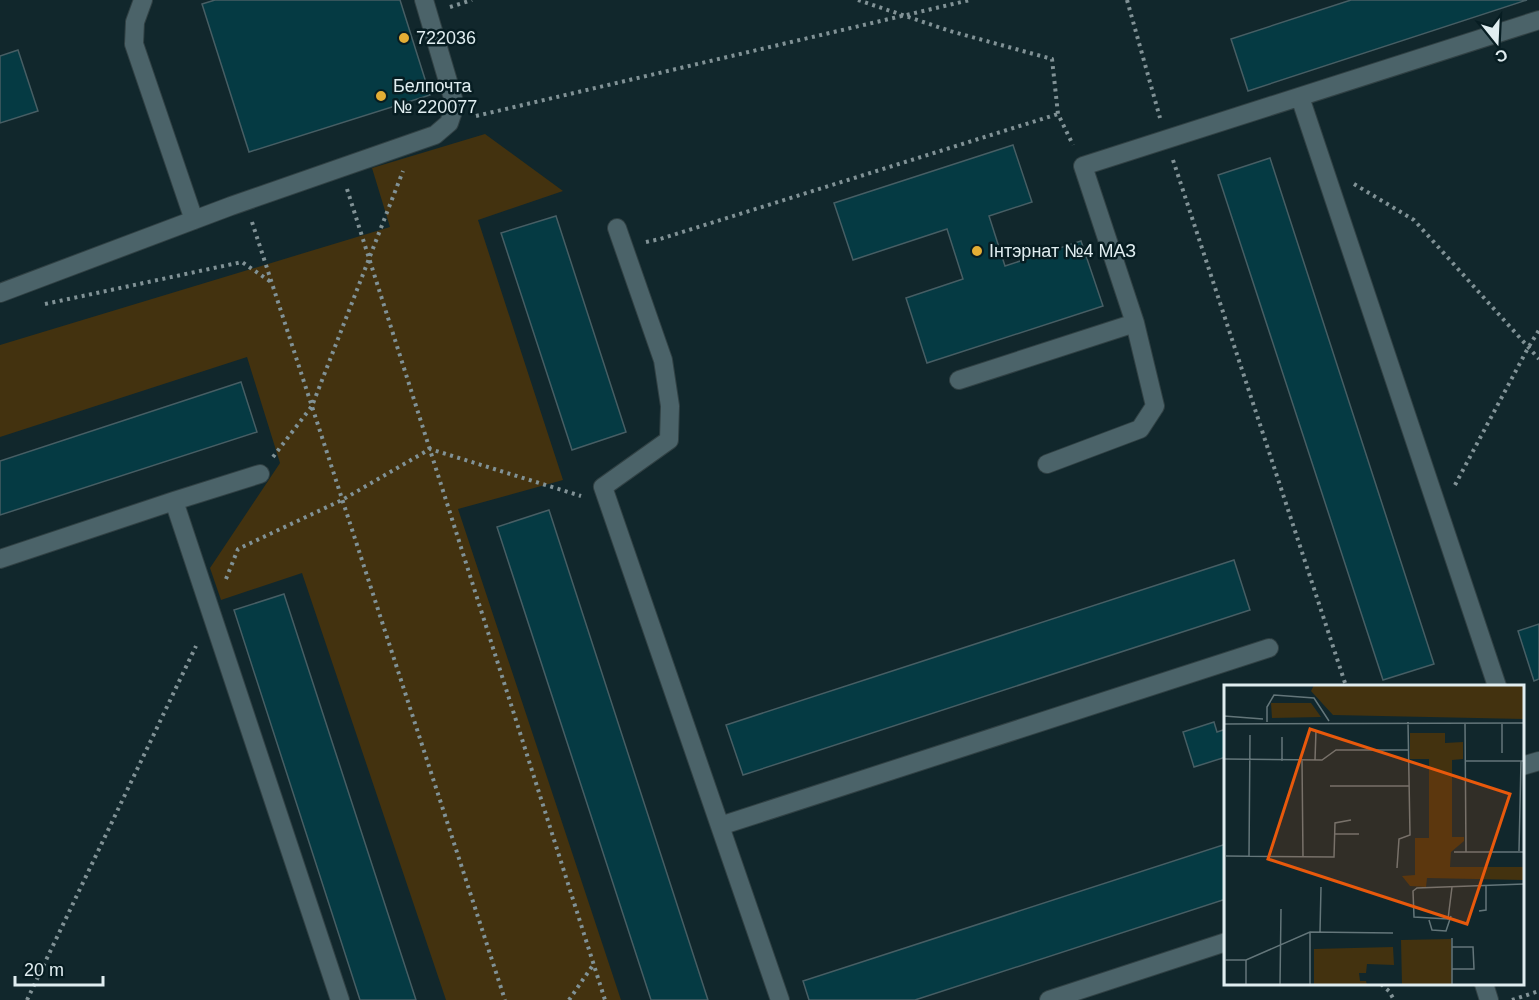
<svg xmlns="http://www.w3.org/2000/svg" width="1539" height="1000" viewBox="0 0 1539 1000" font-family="Arial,sans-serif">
  <rect width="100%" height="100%" fill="#11272c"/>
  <!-- green -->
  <path fill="#43320f" d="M485,134L563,191L478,220L563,480L458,509L621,1000H446L302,573L221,600L210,568L280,463L247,357L0,437V345L390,227L372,168Z"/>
  <!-- building -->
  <path fill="#053a43" stroke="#475e64" stroke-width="1.5" d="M215,0H400L430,95L249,152L202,4Z
    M1351,0H1527L1248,91L1231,39Z
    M18,50L38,111L0,123V56Z
    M1013,145L1032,202L989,216L1005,266L1081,241L1103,306L927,363L906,298L963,279L947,229L853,260L834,203Z
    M1270,158L1434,664L1383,680L1218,175Z
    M556,216L626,432L572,450L501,233Z
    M241,382L257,432L0,515V461Z
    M549,510L708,1000H651L497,527Z
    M1234,560L1250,610L743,775L726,725Z
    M284,594L416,1000H360L234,610Z
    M1539,624V679L1534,681L1518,631Z
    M1214,722L1217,732L1226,729V757L1194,767L1183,732Z
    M1226,844V899L915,1000H809L803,981Z"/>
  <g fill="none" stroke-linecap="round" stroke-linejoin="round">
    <defs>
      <path id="service" d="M143,0L135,22L134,44L194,220
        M1300,97L1497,686
        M617,228L663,360L670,406L669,440L603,487L780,1000
        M0,293L231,206L435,135L449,123L455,105L424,0
        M959,380L1135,323
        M1047,464L1140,429L1155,406L1135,323L1083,166L1539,20
        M174,501L340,1000
        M0,559L174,501L260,474
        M1522,766L1539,761
        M720,826L1269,648
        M1484,984L1489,1000
        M1049,1000L1226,942"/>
    </defs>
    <!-- service casing -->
    <use href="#service" stroke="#314144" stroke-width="20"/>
    <!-- path -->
    <path stroke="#819296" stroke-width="4" stroke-dasharray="3 4.5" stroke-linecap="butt" d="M858,0L950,31L1052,59L1058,114L1073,145
      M1127,0L1160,118
      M450,7L472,0
      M476,116L970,0
      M1173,160L1346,686
      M1354,184L1414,220L1539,359
      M347,189L605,1000
      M252,222L505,1000
      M646,242L660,239L1058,114
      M45,304L242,262L271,282
      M273,457L312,406L403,171
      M1455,485L1528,348L1539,330
      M226,579L238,549L342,500L430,449L581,496
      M1381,984L1389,991L1394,1000
      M27,1000L196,646
      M569,1000L593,965
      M1512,1000L1539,991"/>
    <!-- service -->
    <use href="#service" stroke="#4b6369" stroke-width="18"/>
  </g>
  <!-- markers -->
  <g fill="#e4ae35" stroke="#071d22" stroke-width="2">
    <circle cx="404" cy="38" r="6"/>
    <circle cx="381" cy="96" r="6"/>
    <circle cx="977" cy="251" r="6"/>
  </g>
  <g text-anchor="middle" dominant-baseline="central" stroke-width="5" stroke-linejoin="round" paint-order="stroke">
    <!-- poi labels -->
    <g font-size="18" fill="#e0edf0" stroke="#071d22" text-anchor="start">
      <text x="416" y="38">722036</text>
      <text x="393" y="86">Белпочта<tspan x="393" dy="21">№ 220077</tspan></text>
      <text x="989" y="251">Інтэрнат №4 МАЗ</text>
    </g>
  </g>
  <!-- overview -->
  <g transform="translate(1224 685)">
    <rect width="300" height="300" fill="#11272c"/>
    <path d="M90,0H300V34L109,30L87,6ZM47,18H87L97,32L48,33ZM186,48H221V58L239,57V74L228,75V152H240V156L227,167L226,182H300V195L203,193L202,202L186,201L178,191L191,190V153H205V74H186ZM227,254L228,300H178L177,255ZM169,262L170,280L143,279L142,288H135L136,296H142L143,300H90V264Z" fill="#43320f"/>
    <path fill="none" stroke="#64767a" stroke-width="1.5" d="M0,31L1,300M0,31L39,34M43,37V22L50,10L90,13L105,36M241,38L242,167M278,38V68M0,39L300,38M58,52V76M1,74L98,75L112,65H184M78,75L79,172M91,75L92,45M241,76H299M106,101H185M110,149H135M295,166L297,76M230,167H300M2,171L110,172L111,138L127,135M25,172L26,50M173,183L175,154L186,150L184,37M228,202L224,234L190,232L189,206L193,203L300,199M255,226L262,225V201M205,235L208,245L222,246L227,231M86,247V300M96,247L97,202M228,262H249L250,284H228M1,275H22L86,247L169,248M22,275V300M56,300L57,224M228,300V253"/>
    <path fill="#e8590c" fill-opacity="0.15" stroke="#e8590c" stroke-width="3" d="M86,44L286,109L243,239L44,174Z"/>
    <rect width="300" height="300" fill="none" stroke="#e0edf0" stroke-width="3"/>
  </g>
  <!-- north arrow -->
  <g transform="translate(1497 42) rotate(162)" stroke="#071d22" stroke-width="4.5" paint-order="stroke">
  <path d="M0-4.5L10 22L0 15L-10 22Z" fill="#e0edf0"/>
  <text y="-9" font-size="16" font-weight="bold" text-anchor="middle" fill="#e0edf0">С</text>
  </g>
  <!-- scale -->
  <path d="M15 976v9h88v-9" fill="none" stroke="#e0edf0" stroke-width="3"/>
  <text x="24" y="976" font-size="18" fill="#e0edf0" stroke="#071d22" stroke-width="4.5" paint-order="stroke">20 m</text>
</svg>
